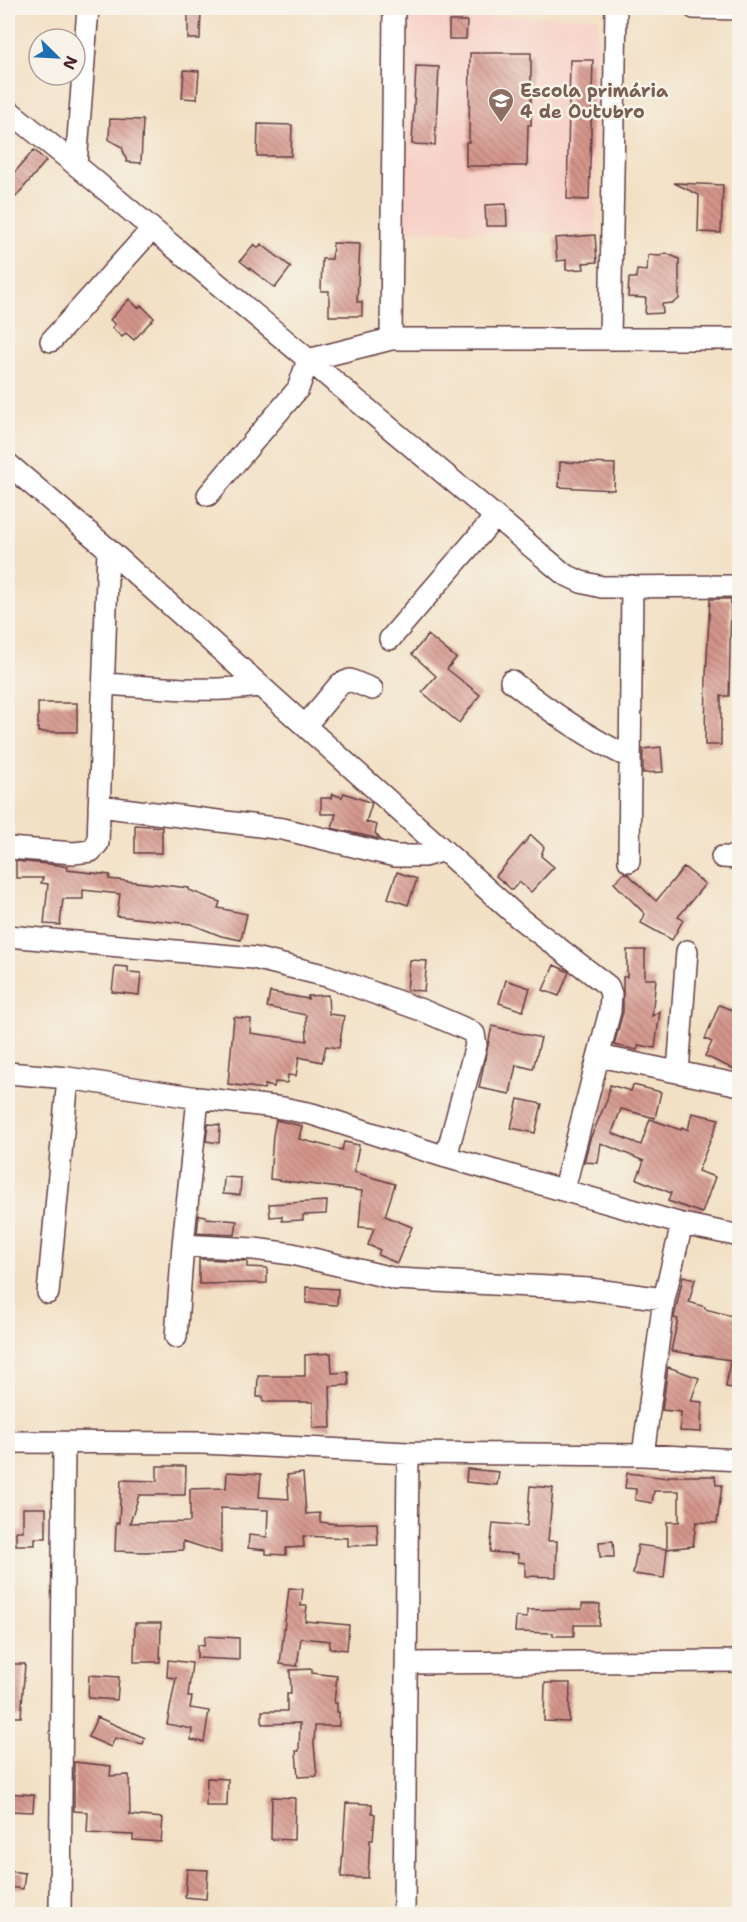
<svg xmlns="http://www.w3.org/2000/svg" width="747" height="1922" viewBox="0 0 747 1922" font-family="'Shantell Sans',sans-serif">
  <defs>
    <pattern id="building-back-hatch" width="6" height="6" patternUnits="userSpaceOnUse" patternTransform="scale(1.5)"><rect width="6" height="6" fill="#d4958b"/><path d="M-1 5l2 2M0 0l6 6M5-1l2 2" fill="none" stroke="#ae7972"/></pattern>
  </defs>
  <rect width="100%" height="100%" fill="#f7f3e8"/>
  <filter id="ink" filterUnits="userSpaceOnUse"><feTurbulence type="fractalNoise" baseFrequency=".0167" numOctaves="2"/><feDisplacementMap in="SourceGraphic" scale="12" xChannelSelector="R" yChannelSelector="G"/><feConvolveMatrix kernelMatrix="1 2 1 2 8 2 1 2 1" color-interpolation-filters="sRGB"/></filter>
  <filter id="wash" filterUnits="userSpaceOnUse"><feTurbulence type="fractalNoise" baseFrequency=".008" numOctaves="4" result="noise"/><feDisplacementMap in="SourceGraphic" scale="24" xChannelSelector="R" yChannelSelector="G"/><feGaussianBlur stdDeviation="1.35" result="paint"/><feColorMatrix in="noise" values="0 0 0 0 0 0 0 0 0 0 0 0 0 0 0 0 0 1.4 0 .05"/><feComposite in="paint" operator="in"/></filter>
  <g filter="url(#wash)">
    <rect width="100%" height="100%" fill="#f2e0c4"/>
    <!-- built -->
    <path fill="#f7d1c7" d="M407,16L598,17L596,233L402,231Z"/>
    <g id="blocks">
      <!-- building -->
      <path fill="url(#building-back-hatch)" d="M188,10H201L200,39H188Z
        M449,21H467L466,39H449Z
        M470,53H531V125H528L527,166H466V142H469Z
        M570,60H593L589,200L567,199Z
        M416,66L439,67L435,145L412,144Z
        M184,70L199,71L197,99L182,98Z
        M110,119L143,120L141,163L127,162L122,147L109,140Z
        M258,124L292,125L291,156H257Z
        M34,150L46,161L8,206V180Z
        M674,183L723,185L721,233L698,232L699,195Z
        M506,204L507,226H486L485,205Z
        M595,235L597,262L583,263L584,269L566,270V260L557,261L555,238Z
        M333,243L360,244L357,302H362V316H329V291H321L322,259H332Z
        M254,244L258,248L261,244L291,267L275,288L240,261Z
        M666,253L679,259V299L673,303L662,304L663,313L645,314L646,298L628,297L629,278H636L637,270L647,271L648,255L660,256Z
        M129,299L138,308L141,305L154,318L134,340L126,333L122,337L112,328L115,324L110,320Z
        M560,462L615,464L614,490L559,487Z
        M710,599H731L729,696H721V745H705L706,676Z
        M428,635L456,658L447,669L480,695L459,723L422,692L436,676L412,654Z
        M38,703H77V732H38Z
        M661,747L663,772L643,773V749Z
        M344,793L372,803L366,822L377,825L375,833L380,839L332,828L336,814H321V798H331L332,794L342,797Z
        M135,825L162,827V853H135Z
        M531,835L544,847L541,856L554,867L531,892L519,882L512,890L496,876Z
        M16,861L58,865L68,867L67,870L110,875L109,879L189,888V890L220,902L218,908L247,914L241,940L221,936L191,924L117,916L120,894L83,890V899H63L60,925L44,924L48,884L41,883L43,878H16Z
        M684,867L705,884L678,917L683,920L672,940L641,923L645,914L614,883L624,873L628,874L656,901Z
        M397,872L417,879L408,905L388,898Z
        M627,950H645V979H656L652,1016L660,1011L655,1048L639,1045L637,1050L614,1045L623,1012V977H627Z
        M410,960L427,961L424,991L407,990Z
        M554,965L569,972L559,996L543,990Z
        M115,966L128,967V972L141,973L139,995L112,992Z
        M506,980L530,988L523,1011L499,1003Z
        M270,992L308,999V996L328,995L329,1014L344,1016L339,1048L326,1046L322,1062L299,1057L296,1076L288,1075L287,1083L275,1082L274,1087L265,1085L264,1089L228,1084L234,1017L251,1019L250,1033L307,1041L306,1015L267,1007Z
        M719,1005L740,1013V1072L705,1056L712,1042L705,1039Z
        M492,1026L541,1038L533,1069L516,1065L510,1094L479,1088Z
        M610,1085L631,1091L633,1085L661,1092L655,1118L621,1109L612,1133L641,1145L650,1119L681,1130L682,1127L688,1130L692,1113L719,1119L698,1171L715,1177L702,1213L668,1201L671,1193L637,1179L644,1161L601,1143L598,1163L584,1162L590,1139L607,1100Z
        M518,1099L542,1104L535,1133L511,1128Z
        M276,1120L302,1126L299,1139L342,1150L344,1142L359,1145L354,1172L395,1184L385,1216L412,1227L397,1263L378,1255L380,1250L368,1245L374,1228L359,1227L362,1191L270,1179L273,1135Z
        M208,1124L220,1125L219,1143L206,1141Z
        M224,1177L241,1178L240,1195L223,1194Z
        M327,1201L326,1214L303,1215V1220L282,1221V1216L270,1217L269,1204Z
        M199,1215L206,1216V1218L237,1221L235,1235L197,1233Z
        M199,1259L247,1261V1267L267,1268V1283L199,1284Z
        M683,1276L695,1279L689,1302L705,1307V1309L740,1318V1389L726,1387L730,1360L671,1351L678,1319L674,1318Z
        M306,1287L338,1289L337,1305L306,1303Z
        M331,1353L332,1373L348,1372L349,1385L330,1386L331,1428H313V1402H263V1397H257L258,1376H305V1355Z
        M668,1367L699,1378L691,1401L702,1402L701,1432L680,1431L681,1412L662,1410Z
        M157,1466H186L185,1495H139L130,1523L190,1522V1489L226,1488L227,1472L261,1474L259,1497L289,1499L287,1475L303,1473L306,1514L320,1513V1522L336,1524L377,1523L378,1545L348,1546V1538L303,1536L304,1547L286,1548V1555L266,1554V1550L248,1548L249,1535L267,1537L268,1510L221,1508V1553L183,1541V1550L145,1552L115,1551L116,1523H119L121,1480L157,1481Z
        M467,1469L499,1472L497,1485L466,1482Z
        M627,1473L668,1478V1476H715L716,1485H722L717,1523L696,1522L693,1546L667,1549L664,1578L633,1574L638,1545L667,1549V1522H679V1491H654L652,1503L635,1500L636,1489L625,1488Z
        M530,1486L553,1488L548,1541H557L556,1577L525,1576V1563L518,1562V1554L490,1552L493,1523L527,1526Z
        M23,1508H46V1538H35V1545H16V1531H23Z
        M613,1541L614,1557H600L599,1542Z
        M289,1588L303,1589L301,1606H307L305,1621L349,1625L347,1650L329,1648L330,1641L301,1638L297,1666L280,1664Z
        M582,1604H600L599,1625H574V1636H553V1633L515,1632L516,1617L527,1618V1610L582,1609Z
        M135,1623H161L160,1662H134Z
        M205,1636L239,1638V1660L197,1658V1645L204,1646Z
        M168,1660L192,1663L188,1697H192L190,1708L209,1711L204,1742L191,1740L192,1729L167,1724L176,1678L167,1677Z
        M8,1664H25L21,1717H8Z
        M312,1669V1673L337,1676L334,1703H337V1712H339V1726H315L314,1744L317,1776L298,1777L296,1751H299L300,1723L262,1724V1711H287V1694H291L290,1670Z
        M89,1675L119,1677L117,1700L88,1698Z
        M545,1683H570L569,1722L544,1721Z
        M97,1717L145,1738L143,1744L115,1738L111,1747L88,1737Z
        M74,1762L111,1766L110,1776L129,1775L130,1815L163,1818L161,1842L133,1840V1835L87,1833L88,1812L74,1811Z
        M207,1778L228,1779L227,1806H206Z
        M8,1793L34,1795L33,1812L8,1811Z
        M272,1797L295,1798L294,1840L271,1839Z
        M346,1803L372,1804V1813L375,1814L373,1840H370L368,1878L341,1877Z
        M187,1869L208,1870L206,1899L185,1897Z
        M8,1871L25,1873L23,1889L8,1887Z"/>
    </g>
  </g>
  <g filter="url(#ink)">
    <use href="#blocks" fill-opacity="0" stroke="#633c42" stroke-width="1.5"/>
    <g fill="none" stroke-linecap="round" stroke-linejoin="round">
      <defs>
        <path id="minor" d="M694,8L740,9
          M8,110L76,165L564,574L581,582L602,587L740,586
          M76,165L88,8
          M610,338L616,8
          M391,339L394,8
          M51,341L152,229
          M8,464L108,549L519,918L608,986L611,994L610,1011L564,1189
          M208,495L298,389L308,360L391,339H740
          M390,639L495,517
          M511,681C548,710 586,737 629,757
          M104,684C155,687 206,693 258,686
          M305,726L340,684L350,680L372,689
          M99,806L283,829L395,856H424L444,850
          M8,848L74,853L91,851L98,843L108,549
          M722,857L740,858
          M629,861L632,586
          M8,936L254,958L327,976L424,1011L468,1030L474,1034L476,1045L446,1157
          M599,1056L740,1085
          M678,1072L687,951
          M8,1073L68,1078L198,1098L283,1108L312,1114L446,1157L682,1224L740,1236
          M183,1245L254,1249L292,1254L396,1279L589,1289L664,1299
          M48,1293L68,1078
          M176,1337L183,1245L198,1098
          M8,1442L202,1443L408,1453L643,1455L740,1460
          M643,1455L664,1299L682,1224
          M407,1663L740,1661
          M60,1914L64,1443
          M404,1914L408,1453"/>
      </defs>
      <!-- minor casing -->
      <use href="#minor" stroke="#633c42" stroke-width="24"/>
      <!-- minor -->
      <use href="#minor" stroke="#fff" stroke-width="21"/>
    </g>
  </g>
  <!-- icons -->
  <defs>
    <symbol id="school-pin" viewBox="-11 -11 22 30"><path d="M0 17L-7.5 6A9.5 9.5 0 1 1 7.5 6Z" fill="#8d6e63" stroke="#f7f3e8"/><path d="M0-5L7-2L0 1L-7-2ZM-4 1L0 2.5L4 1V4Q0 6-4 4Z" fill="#fff"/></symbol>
  </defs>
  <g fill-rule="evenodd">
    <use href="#school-pin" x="486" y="86" width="30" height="40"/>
  </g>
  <g text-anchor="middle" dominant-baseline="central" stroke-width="5" stroke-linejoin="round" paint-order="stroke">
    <!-- education labels -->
    <g font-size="18" font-weight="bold" fill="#785e54" stroke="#f7f3e8" text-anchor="start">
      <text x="520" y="91">Escola primária<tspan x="520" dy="21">4 de Outubro</tspan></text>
    </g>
  </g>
  <!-- margin -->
  <rect width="747" height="1922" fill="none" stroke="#f7f3e8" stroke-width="30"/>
  <!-- north arrow -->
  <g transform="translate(57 57) rotate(114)"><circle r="28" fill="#f7f3e8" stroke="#b29e9c" stroke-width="1.5"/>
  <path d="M0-4.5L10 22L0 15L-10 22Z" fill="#1f6fb2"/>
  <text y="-9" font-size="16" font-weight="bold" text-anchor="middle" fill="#4a1f2b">N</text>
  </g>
</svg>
